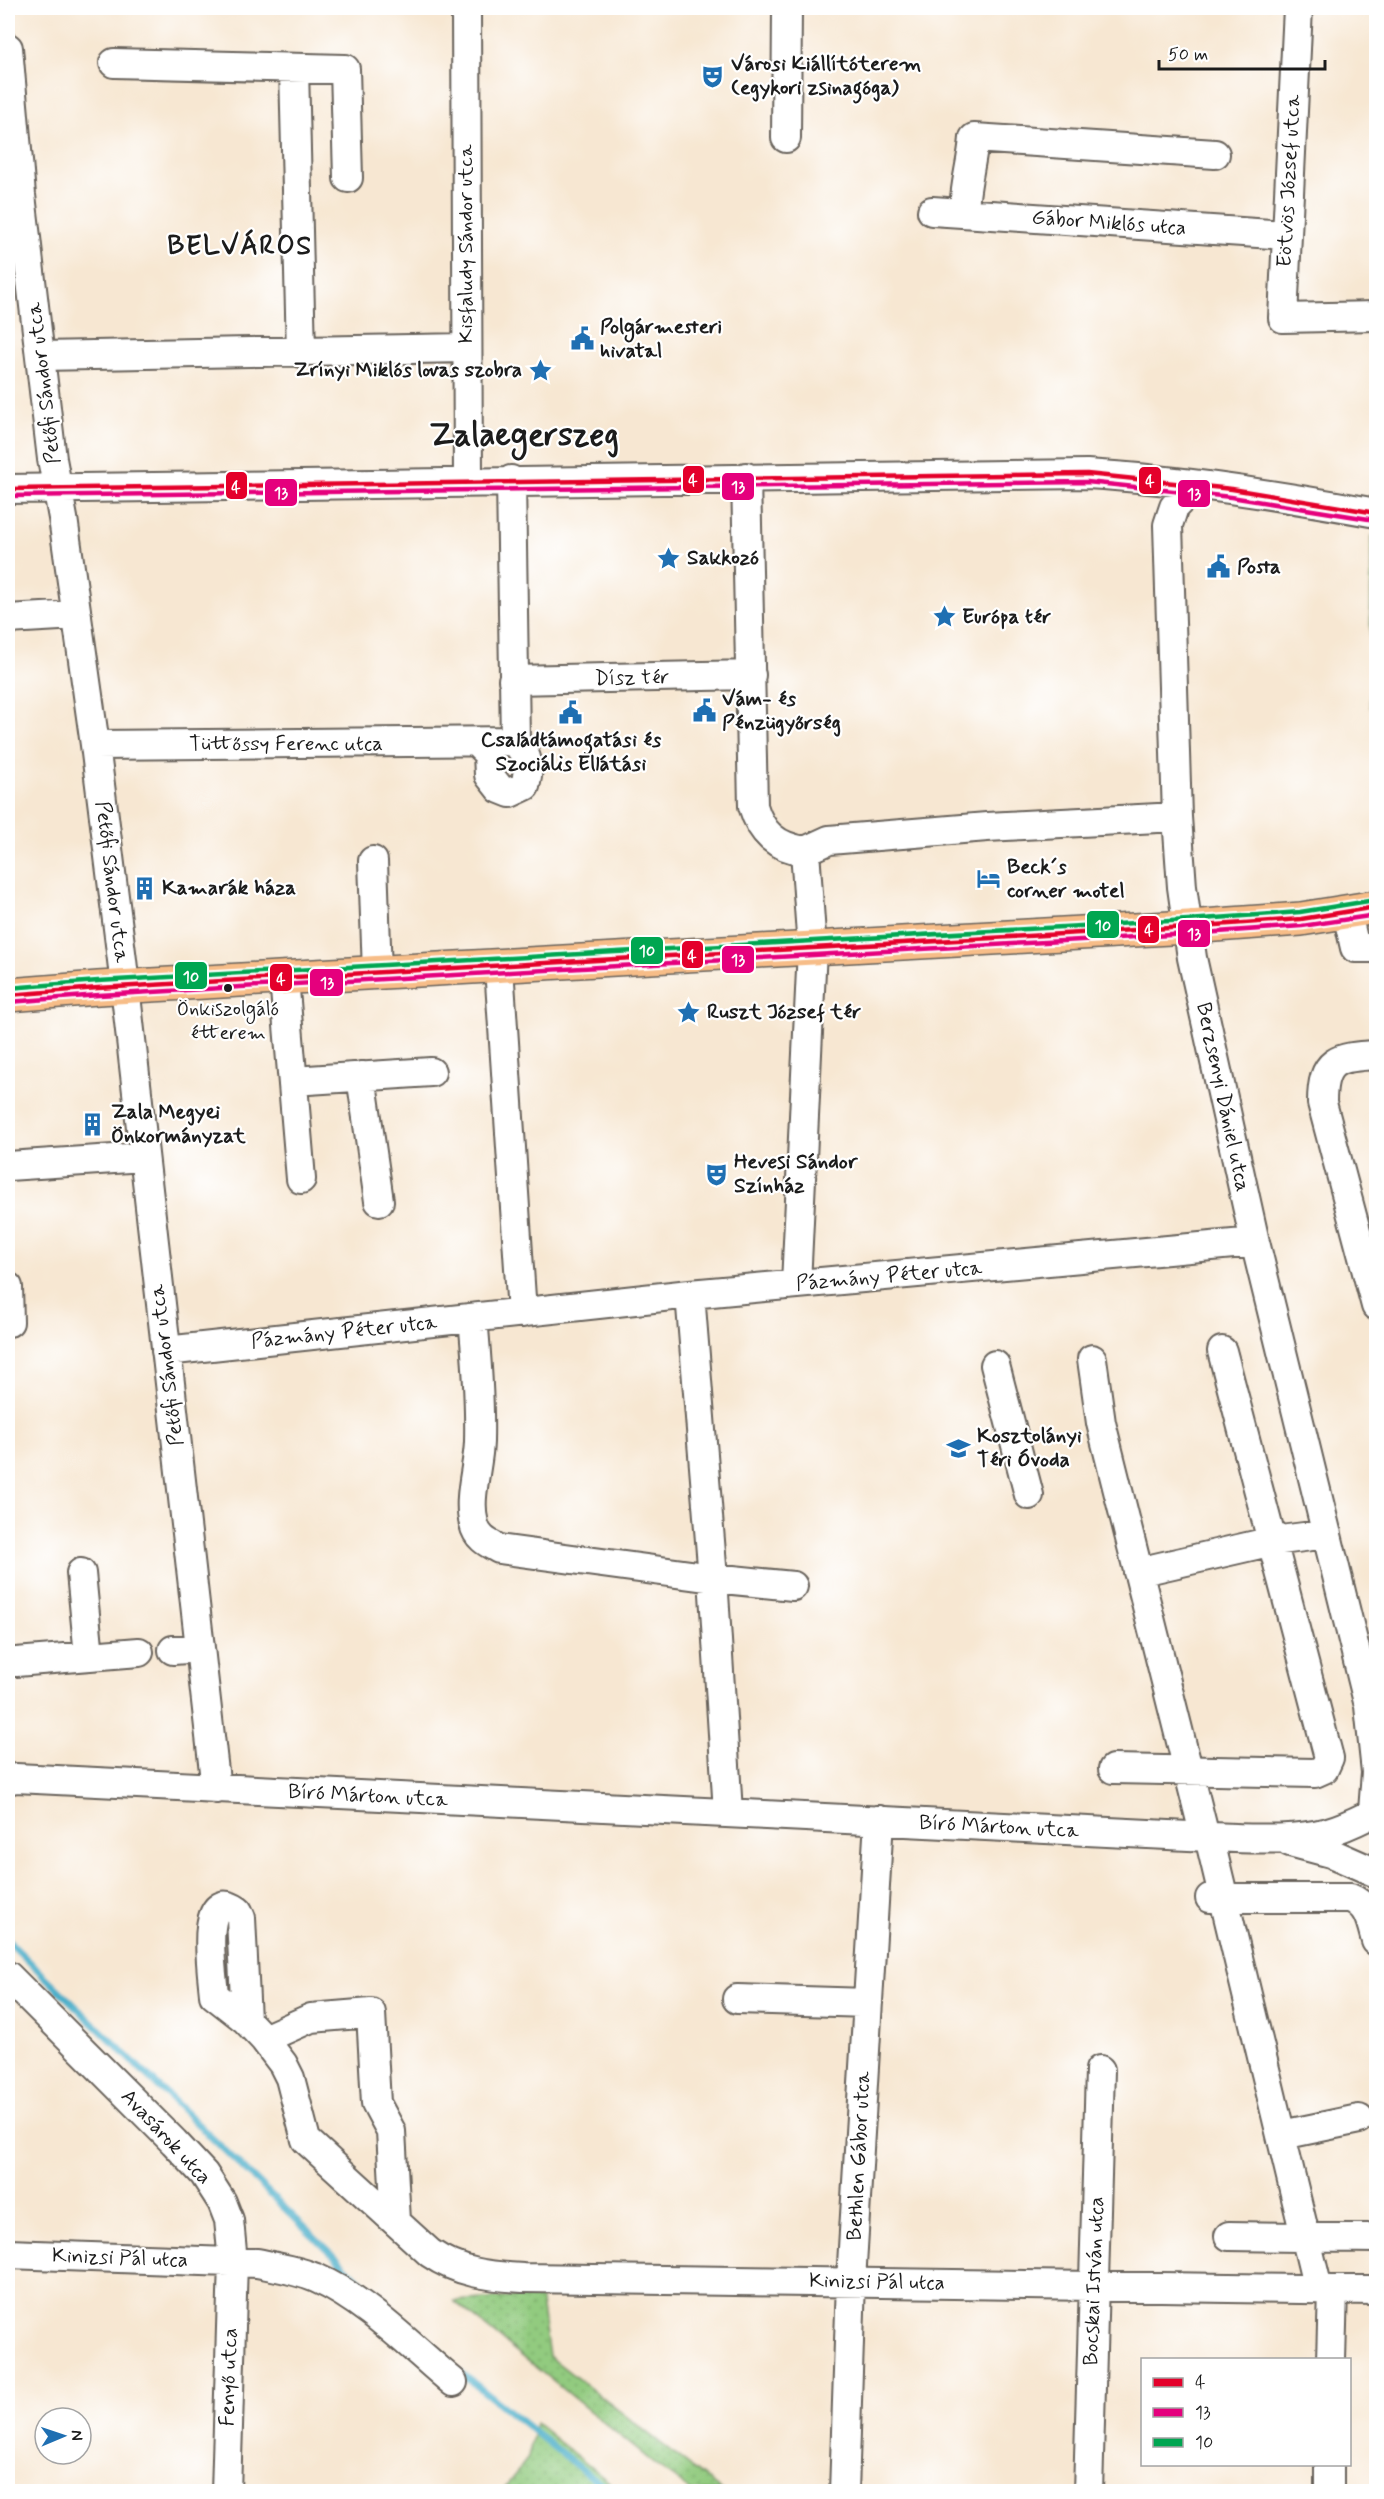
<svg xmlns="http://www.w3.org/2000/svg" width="1384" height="2499" viewBox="0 0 1384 2499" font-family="Mynerve,sans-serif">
  <defs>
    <pattern id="grass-dots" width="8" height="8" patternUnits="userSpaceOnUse" patternTransform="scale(1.5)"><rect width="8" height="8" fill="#92cb7f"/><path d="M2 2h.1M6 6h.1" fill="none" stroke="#7dae6d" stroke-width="1.8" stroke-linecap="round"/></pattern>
    <pattern id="park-tufts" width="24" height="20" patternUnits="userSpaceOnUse" patternTransform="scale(1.5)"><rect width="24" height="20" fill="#92cb7f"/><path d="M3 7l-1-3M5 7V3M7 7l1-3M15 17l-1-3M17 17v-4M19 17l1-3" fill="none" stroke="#7dae6d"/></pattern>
  </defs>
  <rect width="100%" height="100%" fill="#fff"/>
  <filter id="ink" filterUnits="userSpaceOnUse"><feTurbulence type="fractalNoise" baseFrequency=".0167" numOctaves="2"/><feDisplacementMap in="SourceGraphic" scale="12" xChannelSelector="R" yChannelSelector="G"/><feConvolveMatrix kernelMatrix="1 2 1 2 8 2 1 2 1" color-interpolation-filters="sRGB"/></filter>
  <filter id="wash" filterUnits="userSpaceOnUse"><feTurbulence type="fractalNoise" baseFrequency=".008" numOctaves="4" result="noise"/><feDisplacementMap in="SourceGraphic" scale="24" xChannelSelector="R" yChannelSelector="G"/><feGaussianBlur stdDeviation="1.35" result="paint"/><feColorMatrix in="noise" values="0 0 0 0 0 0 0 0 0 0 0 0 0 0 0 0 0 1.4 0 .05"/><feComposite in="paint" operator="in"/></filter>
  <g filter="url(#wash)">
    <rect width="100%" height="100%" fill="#f7e7d2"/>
    <!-- grass -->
    <path fill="url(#grass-dots)" stroke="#57744e" stroke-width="1.5" d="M540,2295L549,2356L722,2491H691L651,2461L454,2301Z
      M536,2423L620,2491H502L528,2458Z"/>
    <!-- park -->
    <path fill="url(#park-tufts)" stroke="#57744e" stroke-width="1.5" d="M1371,536L1376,537V706L1370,707Z"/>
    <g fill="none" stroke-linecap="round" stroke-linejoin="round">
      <!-- stream -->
      <path stroke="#4aaec9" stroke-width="7" d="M8,1941L388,2308
        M461,2373L610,2492"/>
    </g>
  </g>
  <g filter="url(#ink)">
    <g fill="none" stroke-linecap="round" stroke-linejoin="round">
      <defs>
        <path id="minor" d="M466,8L468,481
          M1298,8L1283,318L1376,316
          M8,48L21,195L52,459L63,518L95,745L122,960L216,1789
          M114,63L345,69L348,178
          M294,68L301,353
          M786,138L787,8
          M932,211L1286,235
          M964,213C964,188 972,163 974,138L1215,154
          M41,356L466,348
          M746,477L753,806C761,833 776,847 805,851
          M511,480L515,741
          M1195,485L1174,507L1168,525L1177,817L1182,887L1192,958L1255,1242L1369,1706L1376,1772L1373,1811
          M8,489L1087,474C1184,480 1281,496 1376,513
          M8,619L77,615
          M513,680L751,675
          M95,745L515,741C529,757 530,766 525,786L510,793L500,789L489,775L488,754L477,743
          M805,851L829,840L987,827L1177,817
          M373,861L377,973
          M1347,913L1355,948H1376
          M499,967L522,1313
          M284,978L301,1179
          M1376,1055C1337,1057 1322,1059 1322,1103L1376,1306
          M361,1076L379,1201
          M293,1081L431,1072
          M8,1166L144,1157
          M796,1284L812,949L805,851
          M8,1287L9,1322
          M690,1294L713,1578L728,1812
          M473,1318C477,1360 480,1401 479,1442C478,1469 467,1498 474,1524C477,1538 488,1543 499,1549L713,1578L793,1586
          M166,1351L690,1294L1255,1242
          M1092,1359L1101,1423L1205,1837
          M995,1365L1029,1495
          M1138,1572L1273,1541L1327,1534
          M81,1573L89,1656
          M173,1650L200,1648
          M16,1662L139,1652
          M1113,1769L1315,1773L1324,1769L1329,1758L1222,1351
          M8,1780L16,1778L1209,1837C1248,1838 1290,1842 1328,1832C1342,1828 1355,1822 1367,1816
          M1209,1837L1318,2289
          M1290,1842L1331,1853L1374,1872
          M1210,1898H1350C1369,1905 1371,1923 1376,1941
          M8,1976L174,2142L204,2174L222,2202L229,2220L233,2262L226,2492
          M737,1999L868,2003
          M246,2020L241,1918L238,1911C197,1883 213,1977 214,1995L246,2020L264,2039L283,2064L290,2078L306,2140L430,2253C459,2273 488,2276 523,2278L1376,2290
          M264,2039L311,2018L371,2013L376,2103L391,2131L396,2221
          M1282,2135L1359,2119
          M1229,2236L1376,2238
          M8,2254L257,2263C277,2267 297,2270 316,2278C366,2300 411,2347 453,2382
          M1331,2360L1333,2290
          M844,2492L851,2281L879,1820
          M1088,2492L1100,2070
          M1329,2492V2464"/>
        <path id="major" d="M8,995L98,988L1188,927L1301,919L1376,907"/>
      </defs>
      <!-- minor casing -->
      <use href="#minor" stroke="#69635c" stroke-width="32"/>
      <!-- major casing -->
      <use href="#major" stroke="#69635c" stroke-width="36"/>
      <!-- minor -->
      <use href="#minor" stroke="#fff" stroke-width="28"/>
      <!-- major -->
      <use href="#major" stroke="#f7bd88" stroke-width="33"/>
      <defs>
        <path id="bus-1" d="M8,489L1087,474L1232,489L1376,513
          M8,995L98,988L1188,927L1301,919L1376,907"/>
        <path id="bus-2" d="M8,496L1087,482L1231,497L1375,520
          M9,1002L99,995L1189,934L1302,926L1376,915"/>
        <path id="bus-3" d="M8,988L98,981L1188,920L1300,912L1375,900"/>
      </defs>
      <!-- bus-1 casing -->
      <use href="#bus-1" stroke="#fff" stroke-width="9"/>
      <!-- bus-2 casing -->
      <use href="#bus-2" stroke="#fff" stroke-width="9"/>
      <!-- bus-3 casing -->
      <use href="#bus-3" stroke="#fff" stroke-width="9"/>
      <!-- bus-1 -->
      <use href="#bus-1" stroke="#e4002b" stroke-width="4.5"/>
      <!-- bus-2 -->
      <use href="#bus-2" stroke="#e5007d" stroke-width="4.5"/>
      <!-- bus-3 -->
      <use href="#bus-3" stroke="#00a651" stroke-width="4.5"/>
    </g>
  </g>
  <!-- icons -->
  <defs>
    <symbol id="theatre-bare" viewBox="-9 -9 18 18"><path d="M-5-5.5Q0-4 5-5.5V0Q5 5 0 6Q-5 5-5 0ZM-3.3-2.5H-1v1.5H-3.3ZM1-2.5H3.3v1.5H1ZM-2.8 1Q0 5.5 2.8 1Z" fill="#1f6fb2" stroke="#fff" stroke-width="2.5" paint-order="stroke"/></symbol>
    <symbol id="civic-bare" viewBox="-9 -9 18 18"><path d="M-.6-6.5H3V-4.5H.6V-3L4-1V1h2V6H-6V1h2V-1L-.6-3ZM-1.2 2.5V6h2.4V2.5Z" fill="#1f6fb2" stroke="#fff" stroke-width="2.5" paint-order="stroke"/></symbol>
    <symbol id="sight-bare" viewBox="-9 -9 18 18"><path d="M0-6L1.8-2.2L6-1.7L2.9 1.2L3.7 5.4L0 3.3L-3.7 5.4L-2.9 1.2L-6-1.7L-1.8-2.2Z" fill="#1f6fb2" stroke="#fff" stroke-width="2.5" paint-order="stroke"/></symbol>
    <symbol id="hotel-bare" viewBox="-9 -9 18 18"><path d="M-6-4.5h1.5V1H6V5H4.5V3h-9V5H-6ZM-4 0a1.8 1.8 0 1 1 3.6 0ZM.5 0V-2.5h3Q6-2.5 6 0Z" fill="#1f6fb2" stroke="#fff" stroke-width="2.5" paint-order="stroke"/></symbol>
    <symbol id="building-bare" viewBox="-9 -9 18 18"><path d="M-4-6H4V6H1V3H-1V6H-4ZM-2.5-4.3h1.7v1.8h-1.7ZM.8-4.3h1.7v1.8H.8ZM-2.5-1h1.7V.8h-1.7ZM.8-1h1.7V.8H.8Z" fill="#1f6fb2" stroke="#fff" stroke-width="2.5" paint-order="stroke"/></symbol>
    <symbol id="school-bare" viewBox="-9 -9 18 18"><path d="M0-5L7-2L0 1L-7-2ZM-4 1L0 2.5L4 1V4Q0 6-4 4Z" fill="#1f6fb2" stroke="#fff" stroke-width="2.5" paint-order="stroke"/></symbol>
  </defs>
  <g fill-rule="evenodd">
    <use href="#theatre-bare" x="696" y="60" width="33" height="33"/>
    <use href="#civic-bare" x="566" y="322" width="33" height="33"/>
    <use href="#sight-bare" x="524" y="354" width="33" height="33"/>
    <use href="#sight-bare" x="652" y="542" width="33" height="33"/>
    <use href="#civic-bare" x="1202" y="550" width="33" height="33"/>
    <use href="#sight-bare" x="928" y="600" width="33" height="33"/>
    <use href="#civic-bare" x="688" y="694" width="33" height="33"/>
    <use href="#civic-bare" x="554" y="696" width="33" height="33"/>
    <use href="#hotel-bare" x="972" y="862" width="33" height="33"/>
    <use href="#building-bare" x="128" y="872" width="33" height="33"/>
    <use href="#sight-bare" x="672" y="996" width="33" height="33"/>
    <use href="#building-bare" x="76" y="1108" width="33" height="33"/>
    <use href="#theatre-bare" x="700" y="1158" width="33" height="33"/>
    <use href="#school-bare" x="942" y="1432" width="33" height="33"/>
  </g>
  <!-- markers -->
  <circle fill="#1c1c1c" stroke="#fff" stroke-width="2" cx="228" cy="988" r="5"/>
  <g text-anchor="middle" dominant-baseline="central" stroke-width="4.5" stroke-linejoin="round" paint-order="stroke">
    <!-- bus labels -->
    <g font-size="20" fill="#1c1c1c" stroke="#fff">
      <text x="228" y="1009">Önkiszolgáló<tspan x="228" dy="24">étterem</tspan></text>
    </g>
    <!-- poi labels -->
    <g font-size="21" font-weight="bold" fill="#1c1c1c" stroke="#fff" text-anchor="start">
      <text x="731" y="64">Városi Kiállítóterem<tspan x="731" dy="24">(egykori zsinagóga)</tspan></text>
      <text x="600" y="327">Polgármesteri<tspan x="600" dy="24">hivatal</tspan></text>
      <text x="522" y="370" text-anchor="end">Zrínyi Miklós lovas szobra</text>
      <text x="687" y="558">Sakkozó</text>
      <text x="1237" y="567">Posta</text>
      <text x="962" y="617">Európa tér</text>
      <text x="722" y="699">Vám- és<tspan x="722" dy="24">Pénzügyőrség</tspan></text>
      <text x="571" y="740" text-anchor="middle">Családtámogatási és<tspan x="571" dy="24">Szociális Ellátási</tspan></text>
      <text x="1007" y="867">Beck´s<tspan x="1007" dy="24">corner motel</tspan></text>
      <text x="162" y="888">Kamarák háza</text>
      <text x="707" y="1012">Ruszt József tér</text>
      <text x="111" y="1112">Zala Megyei<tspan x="111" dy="24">Önkormányzat</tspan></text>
      <text x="734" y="1162">Hevesi Sándor<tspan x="734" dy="24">Színház</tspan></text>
      <text x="977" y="1436">Kosztolányi<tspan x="977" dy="24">Téri Óvoda</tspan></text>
    </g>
    <!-- street labels -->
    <g font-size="21" fill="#1c1c1c" stroke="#fff">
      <text transform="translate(1289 181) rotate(-87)">Eötvös József utca</text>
      <text transform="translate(1109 223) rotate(4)">Gábor Miklós utca</text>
      <text transform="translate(466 244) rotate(-90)">Kisfaludy Sándor utca</text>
      <text transform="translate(44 383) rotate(-97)">Petőfi Sándor utca</text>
      <text transform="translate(632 678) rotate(-1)">Dísz tér</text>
      <text x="286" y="744">Tüttőssy Ferenc utca</text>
      <text transform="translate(112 882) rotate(83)">Petőfi Sándor utca</text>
      <text transform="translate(1223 1097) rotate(78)">Berzsenyi Dániel utca</text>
      <text transform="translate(889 1276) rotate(-5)">Pázmány Péter utca</text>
      <text transform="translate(344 1332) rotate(-6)">Pázmány Péter utca</text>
      <text transform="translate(167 1365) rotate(-97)">Petőfi Sándor utca</text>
      <text transform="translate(368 1796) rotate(3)">Bíró Márton utca</text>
      <text transform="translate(999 1827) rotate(3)">Bíró Márton utca</text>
      <text transform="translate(166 2137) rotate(47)">Avasárok utca</text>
      <text transform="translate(859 2156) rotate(-87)">Bethlen Gábor utca</text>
      <text transform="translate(120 2258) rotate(2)">Kinizsi Pál utca</text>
      <text transform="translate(1094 2281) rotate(-88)">Bocskai István utca</text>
      <text transform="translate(877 2282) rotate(1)">Kinizsi Pál utca</text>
      <text transform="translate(229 2377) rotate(-88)">Fenyő utca</text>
    </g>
    <!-- district labels -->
    <g font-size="27" font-weight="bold" letter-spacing="1.5" fill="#1c1c1c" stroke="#fff">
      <text x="240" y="246">BELVÁROS</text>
    </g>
    <!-- town labels -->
    <g font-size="33" font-weight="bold" fill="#1c1c1c" stroke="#fff">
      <text x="524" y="436">Zalaegerszeg</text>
    </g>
  </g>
  <g stroke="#fff" stroke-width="2">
    <rect x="682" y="465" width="23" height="29" rx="6" fill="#e4002b"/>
    <rect x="1138" y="466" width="24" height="29" rx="6" fill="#e4002b"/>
    <rect x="225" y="471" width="23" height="29" rx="6" fill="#e4002b"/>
    <rect x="721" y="472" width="34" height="29" rx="6" fill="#e5007d"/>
    <rect x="264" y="478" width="34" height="29" rx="6" fill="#e5007d"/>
    <rect x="1177" y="479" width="34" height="29" rx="6" fill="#e5007d"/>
    <rect x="1086" y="910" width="34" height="29" rx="6" fill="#00a651"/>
    <rect x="1137" y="915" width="23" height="29" rx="6" fill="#e4002b"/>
    <rect x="1177" y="919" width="34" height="29" rx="6" fill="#e5007d"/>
    <rect x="630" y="936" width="34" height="29" rx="6" fill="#00a651"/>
    <rect x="681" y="940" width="23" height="29" rx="6" fill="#e4002b"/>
    <rect x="721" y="945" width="34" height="29" rx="6" fill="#e5007d"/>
    <rect x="174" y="961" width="34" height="29" rx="6" fill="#00a651"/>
    <rect x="269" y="963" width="24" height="29" rx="6" fill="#e4002b"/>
    <rect x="309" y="968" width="35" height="29" rx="6" fill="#e5007d"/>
  </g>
  <g font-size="16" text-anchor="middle" font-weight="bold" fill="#fff">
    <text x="693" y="485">4</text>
    <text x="1150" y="486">4</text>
    <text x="236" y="492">4</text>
    <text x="738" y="492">13</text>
    <text x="281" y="498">13</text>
    <text x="1194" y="499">13</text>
    <text x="1103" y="931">10</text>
    <text x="1149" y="935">4</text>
    <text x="1194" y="939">13</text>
    <text x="647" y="956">10</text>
    <text x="692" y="961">4</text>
    <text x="738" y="965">13</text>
    <text x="191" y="982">10</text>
    <text x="281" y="984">4</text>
    <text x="327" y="988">13</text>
  </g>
  <!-- margin -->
  <rect width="1384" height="2499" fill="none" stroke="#fff" stroke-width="30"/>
  <!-- legend -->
  <rect x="1141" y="2358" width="210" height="108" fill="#ffffff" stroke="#a4a4a4" stroke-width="1.5"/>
  <rect x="1153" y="2378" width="30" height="9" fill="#e4002b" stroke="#a4a4a4" stroke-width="1.5"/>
  <text x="1195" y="2388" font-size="18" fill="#1c1c1c">4</text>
  <rect x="1153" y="2408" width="30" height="9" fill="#e5007d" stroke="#a4a4a4" stroke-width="1.5"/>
  <text x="1195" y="2418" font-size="18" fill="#1c1c1c">13</text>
  <rect x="1153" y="2438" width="30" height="9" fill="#00a651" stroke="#a4a4a4" stroke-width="1.5"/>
  <text x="1195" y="2448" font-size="18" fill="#1c1c1c">10</text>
  <!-- north arrow -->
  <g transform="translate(63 2436) rotate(88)"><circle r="28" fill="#ffffff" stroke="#a4a4a4" stroke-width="1.5"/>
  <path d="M0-4.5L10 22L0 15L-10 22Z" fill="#1f6fb2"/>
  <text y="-9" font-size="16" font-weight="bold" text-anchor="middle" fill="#1c1c1c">N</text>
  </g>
  <!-- scale -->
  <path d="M1159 60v9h166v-9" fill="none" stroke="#1c1c1c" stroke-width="3"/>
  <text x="1168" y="60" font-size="18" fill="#1c1c1c" stroke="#ffffff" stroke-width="4.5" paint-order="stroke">50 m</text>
</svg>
